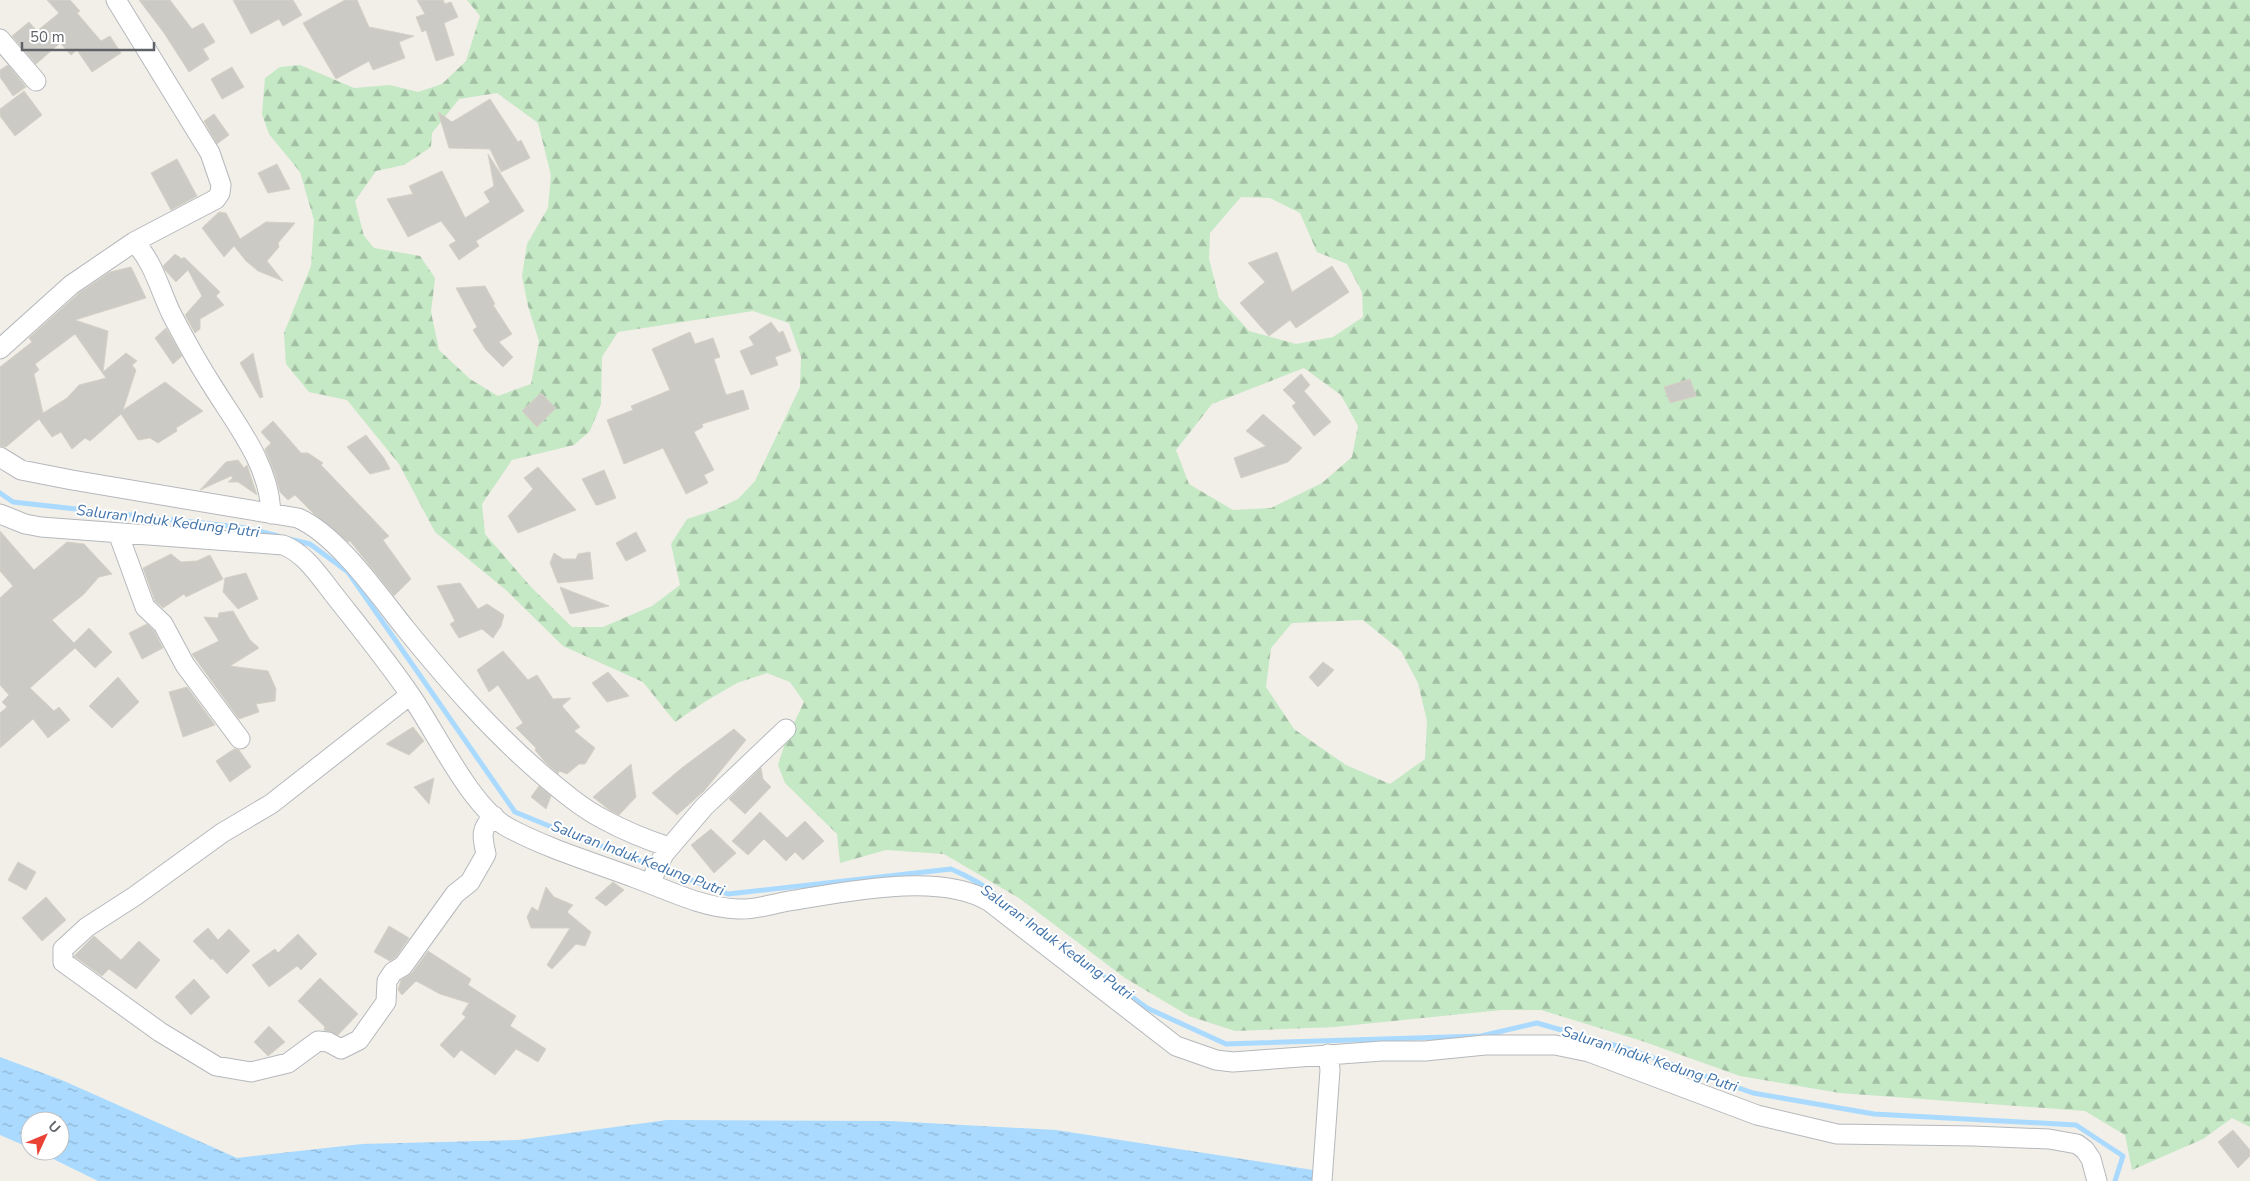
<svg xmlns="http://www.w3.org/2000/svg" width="2250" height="1181" viewBox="0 0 2250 1181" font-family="'Nunito Sans',sans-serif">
  <defs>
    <pattern id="forest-firs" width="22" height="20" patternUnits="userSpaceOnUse" patternTransform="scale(1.25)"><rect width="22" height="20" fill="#c5e8c5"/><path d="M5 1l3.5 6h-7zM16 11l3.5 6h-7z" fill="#a3c0a4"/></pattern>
    <pattern id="water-ripples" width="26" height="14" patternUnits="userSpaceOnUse" patternTransform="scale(1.25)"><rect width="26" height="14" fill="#aadaff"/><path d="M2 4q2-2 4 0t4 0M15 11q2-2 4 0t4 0" fill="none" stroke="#8eb4d2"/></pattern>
  </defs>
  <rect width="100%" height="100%" fill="#f1efe8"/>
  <!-- forest -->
  <path fill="url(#forest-firs)" fill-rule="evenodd" d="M467,0H2250V1127L2232,1118L2203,1139L2132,1170L2125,1135L2085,1111L1840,1093L1740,1076L1642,1041L1541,1010H1501L1334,1027L1235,1031L1189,1016L1125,978L1019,898L944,854L886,850L840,863L837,834L785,783L778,765L786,740L804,702L790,682L767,673L737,683L706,701L675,722L643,682L563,646L506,590L435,532L399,464L347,400L309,392L286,364L284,333L311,266L314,220L300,172L269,134L262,114L265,78L280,67L300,65L354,88L390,85L418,92L442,84L466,61L480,16ZM497,93L538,123L551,175L548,208L527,244L522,276L528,306L539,341L531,384L498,396L470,379L439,350L431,312L435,278L420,256L374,248L364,236L355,201L376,171L404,165L431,147L432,133L459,99ZM1241,197L1270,198L1300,213L1317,252L1347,264L1362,292L1363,317L1333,337L1296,344L1249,331L1219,298L1209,259L1210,233ZM753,311L789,323L801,357L800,387L755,481L738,499L715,510L687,519L671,544L680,585L652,606L603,627H572L531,587L485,534L482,504L512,460L574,445L590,431L601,404L602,357L618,332ZM1304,368L1341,395L1358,426L1352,457L1322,483L1271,508L1233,510L1189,484L1176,450L1212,404ZM1363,620L1401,651L1418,683L1427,721L1425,759L1390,784L1346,765L1294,729L1266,687L1271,648L1292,623Z"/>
  <!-- water -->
  <path fill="url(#water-ripples)" d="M0,1057L64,1081L237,1158L362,1144L518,1140L667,1120L890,1121L1056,1130L1313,1170V1181H98L37,1151H60V1121H30V1148L0,1135Z"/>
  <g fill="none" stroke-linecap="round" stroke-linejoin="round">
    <!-- stream -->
    <path stroke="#aadaff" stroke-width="5" d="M0,493L13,502L247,528L278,536
      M289,539L310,544L348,572L515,812L559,830L728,894L951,869C969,877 985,885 1000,899
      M1062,946L1147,1008L1226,1044L1481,1036L1537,1023L1631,1050L1753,1093L1874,1114L2076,1125L2123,1156L2115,1181"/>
  </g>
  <!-- building -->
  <path fill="#cccac5" stroke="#d6d1c6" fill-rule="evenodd" d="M47,0H70L80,11L77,13L101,41L110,36L121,53L92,72L77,50L71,55L60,43L36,64L12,36L29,22L37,31L59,13Z
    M139,0H170L192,29L203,23L215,42L203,49L209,59L189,72L164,33Z
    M233,0H293L302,15L283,26L279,19L251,34Z
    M345,0H357L369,27L414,36L399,42L405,58L373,70L369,61L336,79L303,23Z
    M417,0H443L445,4L451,2L458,17L444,23L454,55L436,61L426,30L422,32L416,17L425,14Z
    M8,65L26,87L13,96L0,77V70Z
    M232,67L244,87L222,99L211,79Z
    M24,91L42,115L15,136L0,116V109Z
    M490,99L518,142L521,140L530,158L501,172L490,149L449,148L438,112L452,122Z
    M214,114L229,135L217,144L204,121Z
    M488,154L524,211L476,241L479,246L459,260L449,245L456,241L441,221L408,237L387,199L413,194L409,186L442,171L465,218L490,202L484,192L494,186Z
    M177,159L197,196L171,210L151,173Z
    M277,164L290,189L268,193L258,173Z
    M219,212L226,213L240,239L266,222L295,223L278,243L279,247L267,261L283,281L258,271L246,261L234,246L224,257L202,228Z
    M1277,252L1292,292L1332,266L1349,292L1296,328L1290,320L1269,336L1240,303L1265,282L1248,263Z
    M175,254L182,259L184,257L220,292L216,296L224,305L200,319V329L195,333L185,315L202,296L188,270L176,282L165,270L163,266Z
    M131,267L146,298L75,320L108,331L103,372L126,353L137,361L132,365L136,370L123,410L165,382L203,411L176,428L177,431L158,443L150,438L138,440L121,414L90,441L85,438L72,449L61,432L52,437L39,419L6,447L0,446V367L32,342L29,338L79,293L110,272ZM75,334L106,378L79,385L67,398L43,413L34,374L39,370L35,364Z
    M485,286L495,304L493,305L512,334L499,342L513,357L503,367L486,350L473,330L477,327L456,288Z
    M771,322L779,333L783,331L791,351L775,357L778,365L751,375L740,351L754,345L749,337Z
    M166,328L182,356L173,364L155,338Z
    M690,332L695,344L713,338L720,357L714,359L726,395L743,390L749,409L702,424L703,427L694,432L714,470L704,475L708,483L686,494L663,448L624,464L607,420L633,410L631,406L670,390L652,349Z
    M253,353L263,397L260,398L240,363Z
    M1301,374L1310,385L1304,391L1331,422L1314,436L1292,406L1296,403L1283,390Z
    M1690,379L1696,396L1670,403L1664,387Z
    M541,393L556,408L537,427L522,411Z
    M1263,414L1302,448L1288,462L1241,478L1234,458L1266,446L1246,431Z
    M273,421L301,453H308L323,463L321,465L389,536L383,540L411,579L394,596L350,541L348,542L313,513L295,495L288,500L280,492L275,474L265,449L271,443L261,432Z
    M366,435L384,458L390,469L370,474L347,447Z
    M238,460L244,468L247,465L257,495L238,482H228L233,478L231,476L200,490L226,462Z
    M538,467L576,510L518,533L508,516L533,489L524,478Z
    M604,470L616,498L598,505H596L582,479Z
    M0,531L34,570L67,542L84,544L112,574L99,577L83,595L52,620L74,643L89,628L112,652L95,668L75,648L30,688L54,711L59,707L70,720L48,738L33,719L0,748V713L7,707L2,702L9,695L0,685V598L13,586L0,571Z
    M636,532L646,551L626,561L616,543Z
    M590,552L593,579L558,583L550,563L554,553L563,559H576L578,554Z
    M171,554L181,562L197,561L210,555L223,579L186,597L184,594L163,608L155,601L143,568Z
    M246,573L258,599L238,609L223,592L225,578Z
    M460,583L478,609L487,604L504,615L501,626L493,638L482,629L459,638L450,624L455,621L437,586Z
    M560,587L609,606L570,614Z
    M233,611L250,640L259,648L230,666L268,671L276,689L275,701L256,704L259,712L239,719L192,654L219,641L204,617L218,618L219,613Z
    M147,624L154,631L163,648L142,659L129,633Z
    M503,651L528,680L537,675L553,699L571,698L562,706L580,727L574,731L595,748L585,764H579L567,774L559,771L558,774L545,762L535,750L536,748L516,728L523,723L498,685L489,692L477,670Z
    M1323,662L1334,670L1318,687L1309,677Z
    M608,672L629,696L607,702L592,683Z
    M118,677L139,702L112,728L89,706Z
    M187,687L215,725L183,737L169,692Z
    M413,727L424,741L409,755L386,744Z
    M734,729L746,740L704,791L677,815L652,793L683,767Z
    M234,749L239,750L251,767L230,782L216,761Z
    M631,764L636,797L619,815L608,809L593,797Z
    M761,768L763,779L771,787L745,814L729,799Z
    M434,778L429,804L414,787Z
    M539,786L551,796L546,809L531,797Z
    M760,812L787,838L805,821L824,841L803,860L795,852L786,861L764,839L748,855L732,841Z
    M711,829L736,853L714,873L691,845Z
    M18,862L36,872L26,890L8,880Z
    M613,882L624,890L606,906L595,898Z
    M546,887L554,897L573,905L567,912L591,932L585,946L576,944L552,969L547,965L570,928H531L527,917L532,907L538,911Z
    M46,897L66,920L42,941L22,918Z
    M389,926L409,938L395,958L390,961L374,952Z
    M208,928L218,940L229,929L250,951L227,974L212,958L211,960L193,941Z
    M298,934L317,954L301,970L297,966L269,987L252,965L275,949L278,953Z
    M94,936L121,960L139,941L160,960L136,989L109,969L102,976L74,956Z
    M428,951L471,979L468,985L516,1016L510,1026L546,1049L538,1062L516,1049L495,1075L461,1050L454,1058L440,1045L466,1017L462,1014L469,1003L440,994L416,981L402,995L398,990L401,980L412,973Z
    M320,978L358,1014L338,1035L324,1030L325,1027L298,1001Z
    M194,979L210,997L191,1015L175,997Z
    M269,1026L285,1042L268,1056L254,1042Z
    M2233,1130L2250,1150V1156L2238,1168L2218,1142Z"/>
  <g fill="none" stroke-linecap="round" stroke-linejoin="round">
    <defs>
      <path id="street" d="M0,39L36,81
        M134,242C154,262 160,291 172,315C184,338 196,360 210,382C235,423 270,464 271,514
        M0,349L71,285L134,242L216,199L220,193L221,185L210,153L116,0
        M0,457L21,470L72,480L298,518C337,535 378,594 405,628C448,681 493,733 545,777C563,792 582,808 603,819C625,831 647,840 669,847
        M0,514L25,524L41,527L283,545C305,553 320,577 335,596C361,629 388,662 411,696C436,732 472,809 509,828C546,848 595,863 635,878C668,890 703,908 738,909C756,910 772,904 789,901C845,892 941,871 990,902L1176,1046L1216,1060L1233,1062L1382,1051H1425L1485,1045H1555L1589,1052L1757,1115L1837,1134L1973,1136L2049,1139L2077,1144L2085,1150L2091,1159L2097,1181
        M118,533L145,607L163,624L185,665L240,739
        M410,695L271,804L222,833L135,896L87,927L63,949V962L160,1032L216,1066L251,1072L288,1063L318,1041L328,1042L341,1049L359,1040L386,1002L387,981L393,972L403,966L455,894L470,882L486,854C482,836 480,829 494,816
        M650,883L664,854L704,807L786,729
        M1322,1181L1330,1070L1328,1054"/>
    </defs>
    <!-- street casing -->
    <use href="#street" stroke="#b5b8bc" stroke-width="21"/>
    <!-- street -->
    <use href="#street" stroke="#fff" stroke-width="19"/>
  </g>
  <g text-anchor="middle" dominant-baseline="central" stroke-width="4" stroke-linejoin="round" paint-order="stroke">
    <!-- water labels -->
    <g font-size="15" font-style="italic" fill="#4174aa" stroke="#fff">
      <text transform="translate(168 521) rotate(7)">Saluran Induk Kedung Putri</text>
      <text transform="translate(638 858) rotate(21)">Saluran Induk Kedung Putri</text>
      <text transform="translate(1057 942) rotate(36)">Saluran Induk Kedung Putri</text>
      <text transform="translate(1650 1059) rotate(18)">Saluran Induk Kedung Putri</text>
    </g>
  </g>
  <!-- north arrow -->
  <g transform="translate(45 1136) rotate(46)"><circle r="24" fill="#ffffff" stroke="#bfc1c3"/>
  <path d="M0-4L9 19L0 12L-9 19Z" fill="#ea4335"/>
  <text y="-8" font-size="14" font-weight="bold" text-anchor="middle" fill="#5f6368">U</text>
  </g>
  <!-- scale -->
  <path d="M22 42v8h132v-8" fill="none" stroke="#5f6368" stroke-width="2.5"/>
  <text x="30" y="42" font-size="15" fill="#5f6368" stroke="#ffffff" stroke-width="4" paint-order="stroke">50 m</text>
</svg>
